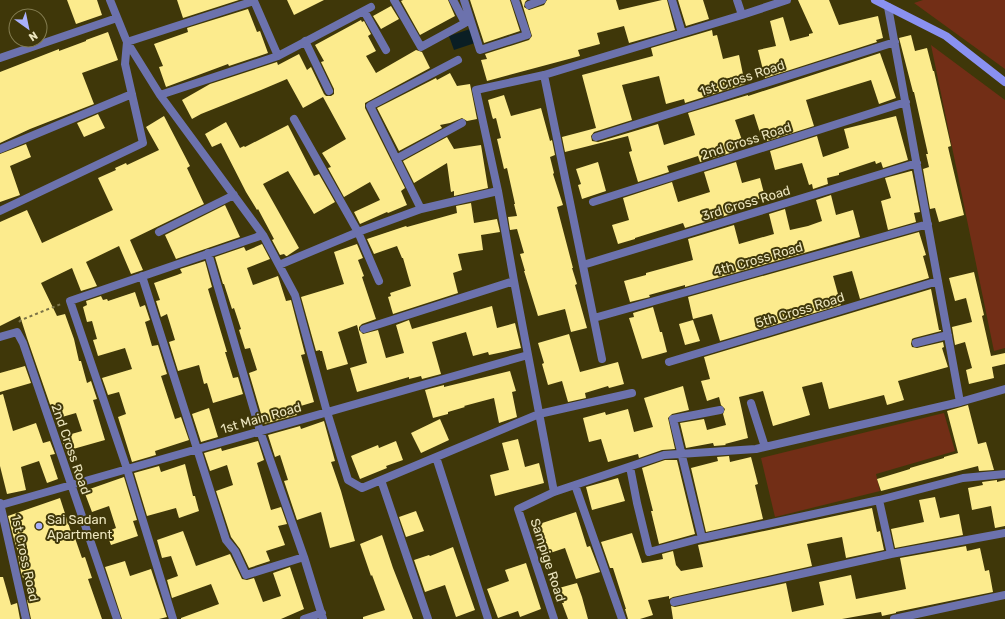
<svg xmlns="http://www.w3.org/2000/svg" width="1005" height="619" viewBox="0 0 1005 619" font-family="Rubik,sans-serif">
  <rect width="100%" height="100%" fill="#3f3709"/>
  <!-- green -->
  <path fill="#722e16" d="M923,0H1005V69L914,3Z
    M931,45L1005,100V348L994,351Z
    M944,413L955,451L876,474L880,491L775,517L761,458Z"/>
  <!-- water -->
  <path fill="#0a1e24" d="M470,29L475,43L454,50L449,36Z"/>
  <!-- building -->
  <path fill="#fceb8d" d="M67,0H97L102,15L76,24Z
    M177,0H239L183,18Z
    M287,0H324L294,15Z
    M403,0H448L455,16L420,35L401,1Z
    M470,0H510L520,31L484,43Z
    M521,0H527L525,2L524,7L529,10L544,5L547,0H616L619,10L662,0H667L675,30L629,43L624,26L597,33L600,44L578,50L580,56L487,81L481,60L487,59L485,54L529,40L532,36Z
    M678,0H703L709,19L686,26Z
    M798,0H829L839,25L878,16L883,38L876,40L877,42L765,78L758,50L776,46L770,21L783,17L790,41L809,36V34L813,33Z
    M391,6L399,19L381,29L373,16Z
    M248,9L257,32L260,31L268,53L229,66L228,64L166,87L159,67L163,66L154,44L188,32L187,28Z
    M361,20L362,22L364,21L371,34L368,36L376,51L366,56L376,73L416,50L422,52L430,68L365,103V108L405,188L401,191L407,205L388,213L387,212L360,224L354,212L380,200L370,182L344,197L328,168L331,167L322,153L346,139L323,97L303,108L287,79L261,90L201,114L192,119L182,100L210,84L277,62L278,65L299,54L307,70L311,67L324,94L326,96H331L334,94V89L321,62L324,61L315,45Z
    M712,30L713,36L717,35L723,59L739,55L745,84L685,103L684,99L666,104L659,76L622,85L632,120L594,132L591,136L592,141L598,142L658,124L664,145L695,135L688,113L748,95V96L880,53L896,98L879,104L871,80L806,100L814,126L767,141L765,135L761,136L754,114L735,120L743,143L731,147L733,152L700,162L698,156L667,166L669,172L638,182L629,152L632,151L628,136L565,152L562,137L596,128L582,75L653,56L651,48Z
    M108,32L118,60L82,73L94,104L30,129L0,143V72L59,49V51L86,41V40Z
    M911,35L915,51L927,48L933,71H934L951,146L948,147L964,215L939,222L935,208L930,209L923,169L929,167L926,154H928L914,92H913L899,38Z
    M450,73L457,86L470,84L477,119L467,121L462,118L450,123L440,125L442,128L399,151L377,108L436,78L437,80Z
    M504,95L511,116L541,108L550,141L552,140L555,155L550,157L554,173L553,174L563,205L557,207L573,268H572L577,284L575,285L587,328L571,332L565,309L538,316L524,271H525L520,254L524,253L517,229L510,230L508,217L517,216L514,204H515L507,168L504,169L497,139L501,138L496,118L493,119L492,116L488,100Z
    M98,114L105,128L84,137L77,123Z
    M164,116L190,166L187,168L204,204L130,240L143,270L131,274L119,246L86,262L97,286L81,291L72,268L41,283L57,316L65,314L74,339L79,361H81L87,383L91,381L97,399L93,400L105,440L66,451L61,437L82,431L76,413L55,419L27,338L20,316L0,326V222L27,210L42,243L113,210L98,178L116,170L115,168L126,163L127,165L159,150L146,127Z
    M896,116L908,160L883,168L881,162L876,164L875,161L839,173V175L827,178L828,184L813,189L812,184L809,185L802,163L775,170L770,151L817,136L823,157L849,148L844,129Z
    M226,122L240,148L244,146L245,147L288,125L314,176L319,174L335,202L314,214L288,171L263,184L299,248L287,256H286L284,254L280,255L272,240L274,239L258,209L257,210L246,192L221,143L212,147L205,134Z
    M447,137L454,149L481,145L488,188L454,196V191L451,192L447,163L414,183L403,161Z
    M26,144L31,157L10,166L20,195L0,202V154Z
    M598,162L606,191L582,199L578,185L581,184L576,169Z
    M736,162L742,183L760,178L765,197L731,208L730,209L731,214L685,228L683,223L635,238V239L618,244L612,225L629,220L623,198L672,182L678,202L710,192L704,172Z
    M911,171H912L920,212L914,213L916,222L888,230L881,201L891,198L885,178Z
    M831,195L836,215L853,210L860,237L685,287V285L649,295L650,297L630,302L624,281L646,275V273L693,260L688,239L734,225L739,244L774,234L769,214L785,209L790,230L808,226L822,221L816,200Z
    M471,203L474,223L497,219L500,232L481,235L483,250L458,254L462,270L453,273L458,293L393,314L388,297L391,296L390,293L411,286L403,258H402L397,246L374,254L367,239L406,226L407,227L457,213L456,206Z
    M225,205L240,237L176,259L165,235Z
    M919,232L926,255L923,256L929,278L860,299L852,271L833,276L841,305L720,341L712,314L693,319L688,297Z
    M262,244L270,259L247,268L253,285L278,276L286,301L291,300L305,354L301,355L314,402L294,408L297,415L264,424L249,373L257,370L250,348L245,349L239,330L241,329L234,308L232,309L224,284H223L215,257L244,247L246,251Z
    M357,244L363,258L358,260L364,276L362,277L376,319L362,324L359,327V330L363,334L378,330L386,358L404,353L396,325L409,320L412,329L492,306L497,328L515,323L521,348L489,355L488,352L473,356L466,332L432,342L441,374L422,379L421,376L409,379V377L357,392L350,368L367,363L357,325L338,332L348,364L327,370L322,351H320V350L316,351L301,297L344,284L334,252Z
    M205,261L212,287L208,289L227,352H225L233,378L238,377L243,394L213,403L207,383L204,384L199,365L178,371L169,342L175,340L167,314L161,317L156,301L160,300L154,283L177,275L182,273L180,269Z
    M974,272L984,315L982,316L991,356L1005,353V364L992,367L994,378L969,384L966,370L972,368L965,342L955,345L952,327L972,322L966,298L955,301L949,278Z
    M931,289L939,330H941V331L914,338L912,339L911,344L912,347L917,348L943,342L944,347L942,348L948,367L898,381L904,400L887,405L884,395L829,409L822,382L802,387L810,415L773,426L763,391L739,397L748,438L725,444L726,445L714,446L713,443L686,448L680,423L704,419L707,430L726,425L723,414L725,409L721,405L719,397L707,401L701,381L710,379L704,357Z
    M135,292L140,307L145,305L150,320L145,322L152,346L158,345L167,374L161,376L175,419L181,417L189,440L155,451L156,455L132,462L118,417L126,414L119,392L108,395L102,378L132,369L125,348L98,356L93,340L97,339L92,321L87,322L83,307L87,305L86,301L101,296L103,300L107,299L108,301Z
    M653,307L660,332H662L667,352L642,359L629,318L634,317L633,313Z
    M693,320L700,341L685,345L679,324Z
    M569,334L580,372L618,362L624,384L609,388L608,386L585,393L586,398L568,402L562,381L548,385L542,364L544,363L538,343Z
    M25,366L31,383L0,392V373Z
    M510,371L516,391L512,392L517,417L499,423L494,398L464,406L465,407L448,412V414L433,418L425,390L444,385V387Z
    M683,386L689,410L672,414L668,418L675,449L662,450L639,458L638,454L608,462L601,439L589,442L583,418L605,412L606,415L628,409L634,432L653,427L644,398Z
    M3,394L13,431L36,423L43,443L50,441L55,454L50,455L58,479L47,483L39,461L21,467L26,490L7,494L0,466V395Z
    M968,405L978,444L986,442L994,470L979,471L978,466L881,491L877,479L910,469V468L944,458V457L958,453L947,411Z
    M209,408L218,437L201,442L192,414Z
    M440,419L449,440L421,453L411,433Z
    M324,421L335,461L331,462L341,491L355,541L330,548L321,512L297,520L284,481L288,480L280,455L275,457L268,435L300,426L301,429Z
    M518,439L525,467L539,463L544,483L495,496L490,475L509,470L502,443Z
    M258,441L264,460L257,463L271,510L281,507L287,524L278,526L285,545L266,551L270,561L249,568L240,549L231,537L216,491L233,485L227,465L210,471L204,453L221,448L222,451Z
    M396,441L403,460L386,466L387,468L360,479L351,456L378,445L379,448Z
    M729,456L730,462L751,457L758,484L755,485L763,519L706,532L691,468L718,461L717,457Z
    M665,460H677L695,534L659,544L651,511H653L642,468Z
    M185,464L193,496H195L199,511L179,518L176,508L147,516L134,473L159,466L161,472Z
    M124,477L137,520L133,521L138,536L111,545L106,532L116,528L109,506L92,512L84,491Z
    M618,478L625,501L592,510L586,487Z
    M997,480V482L1005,480V526L995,528L991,506L972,510L968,488L983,485L982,482Z
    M935,497L940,518L959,514L963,535L895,548L891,529L924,522L919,500Z
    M60,498L73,538H75L82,558L85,557L92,578L88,579L102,619H31L27,600L30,599L21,572L18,556H19L14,539L8,516Z
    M872,508L877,532L880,531L884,550L846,558L842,537L807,544L812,566L673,597L669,599V596L648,600L653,615L640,619H628L625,609H626L613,568H610L601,542L632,533L642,563L663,559L662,554L673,551L676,565L681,571L703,567L698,545Z
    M416,511L424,531L406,537L399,517Z
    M576,512L587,547L590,546L600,572L576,579L565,548L544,555L539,539L537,540L533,526Z
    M183,531L196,566L230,554L242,579L247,580L254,578L263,602L281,596L273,573L290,567L304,609L281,619H181V618L219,604L211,584L172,598L167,580L178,576L171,556L162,558L157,540Z
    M382,535L393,568L413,619H363V617L385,610L372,575L371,576L360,544Z
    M966,546L967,551L980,548L985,571L989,570L993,592L896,612V613L882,616L881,612L842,619H673L671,606L675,607L786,583L792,612L824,605L819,582L851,575L856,599L906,589L900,558Z
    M453,547L475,610L456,617L445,585L425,592L414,560L429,555L430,556Z
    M125,561L130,576L151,569L167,617L159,619H122L105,567Z
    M526,563L541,609L520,617L518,611L498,618L487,589L509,581L505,570Z
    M0,577H3L11,605L17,603L20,619H0Z
    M577,583L582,597L588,619H568L562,603H564L559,588Z"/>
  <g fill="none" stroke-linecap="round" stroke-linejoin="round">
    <!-- path -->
    <path stroke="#7a7247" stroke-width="2" stroke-dasharray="3 3" stroke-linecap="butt" d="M19,322L21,320L61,304"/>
    <!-- minor -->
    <path stroke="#6c72ad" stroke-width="8" d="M110,0L127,42L160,95L263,235L295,295L327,412L348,480L362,488L539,414L632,393
      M394,0L421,47L465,23L453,0
      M464,0L480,50L527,35L515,0
      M672,0L682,33
      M529,5L542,0
      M888,7L960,402
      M364,11L386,50
      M742,15L787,0
      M305,41L329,91
      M0,58L117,18
      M544,75L602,359
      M160,95L278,56L371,7
      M294,119L358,232L379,281
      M596,137L895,42
      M0,149L132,94
      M396,159L462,123
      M593,202L906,102
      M421,209L370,106L458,60
      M0,211L143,143L125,64L127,42L254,1L278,56
      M159,232L234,195
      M208,253L260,431L304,557L323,619
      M279,265L358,232L421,209L498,191
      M583,265L917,163
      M142,276L226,540L235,551L246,575L304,557
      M594,318L928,224
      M364,329L514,281
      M0,337L17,332L23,343L117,619
      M916,343L948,335
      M669,362L938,281
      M751,403L765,447
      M720,410L673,419L702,538L879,500L963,478L1005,474
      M436,457L488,619
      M630,467L637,503L649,552L702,538
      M381,480L428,619
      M575,485L622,619
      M554,492L514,281L498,191L476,90L544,75L742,15L737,0
      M879,500L891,554
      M0,503L26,619
      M1,505L528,355
      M674,602L891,554L1005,533
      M173,619L127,469L70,301L263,235
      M304,619L322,613
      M554,619L518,509L554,492L664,455L756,449L960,402L1005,389
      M894,619L1005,595"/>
    <!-- secondary -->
    <path stroke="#8a91f0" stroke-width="8" d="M875,0L946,36L1005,82"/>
  </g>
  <!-- markers -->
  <circle fill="#a9b0fc" stroke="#3f3709" stroke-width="1.5" cx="39" cy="526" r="4"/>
  <g text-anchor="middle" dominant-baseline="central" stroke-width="4" stroke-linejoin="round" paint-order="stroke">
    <!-- street labels -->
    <g font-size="13" fill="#ece5be" stroke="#3f3709">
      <text transform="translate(742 78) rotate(-18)">1st Cross Road</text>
      <text transform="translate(746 141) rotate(-18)">2nd Cross Road</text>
      <text transform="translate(746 203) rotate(-17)">3rd Cross Road</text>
      <text transform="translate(758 259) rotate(-16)">4th Cross Road</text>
      <text transform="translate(800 310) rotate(-17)">5th Cross Road</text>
      <text transform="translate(261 418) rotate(-16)">1st Main Road</text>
      <text transform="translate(71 449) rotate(71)">2nd Cross Road</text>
      <text transform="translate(25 558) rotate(78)">1st Cross Road</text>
      <text transform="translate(548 560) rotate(72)">Sampige Road</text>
    </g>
    <!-- poi labels -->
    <g font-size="13" fill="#ece5be" stroke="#3f3709" text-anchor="start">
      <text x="47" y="519">Sai Sadan<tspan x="47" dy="15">Apartment</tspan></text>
    </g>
  </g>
  <!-- north arrow -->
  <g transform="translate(28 28) rotate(147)"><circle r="19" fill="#3f3709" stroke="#847d51"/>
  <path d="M0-3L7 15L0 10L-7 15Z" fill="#a9b0fc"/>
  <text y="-6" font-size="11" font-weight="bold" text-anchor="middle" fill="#ece5be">N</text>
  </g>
</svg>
